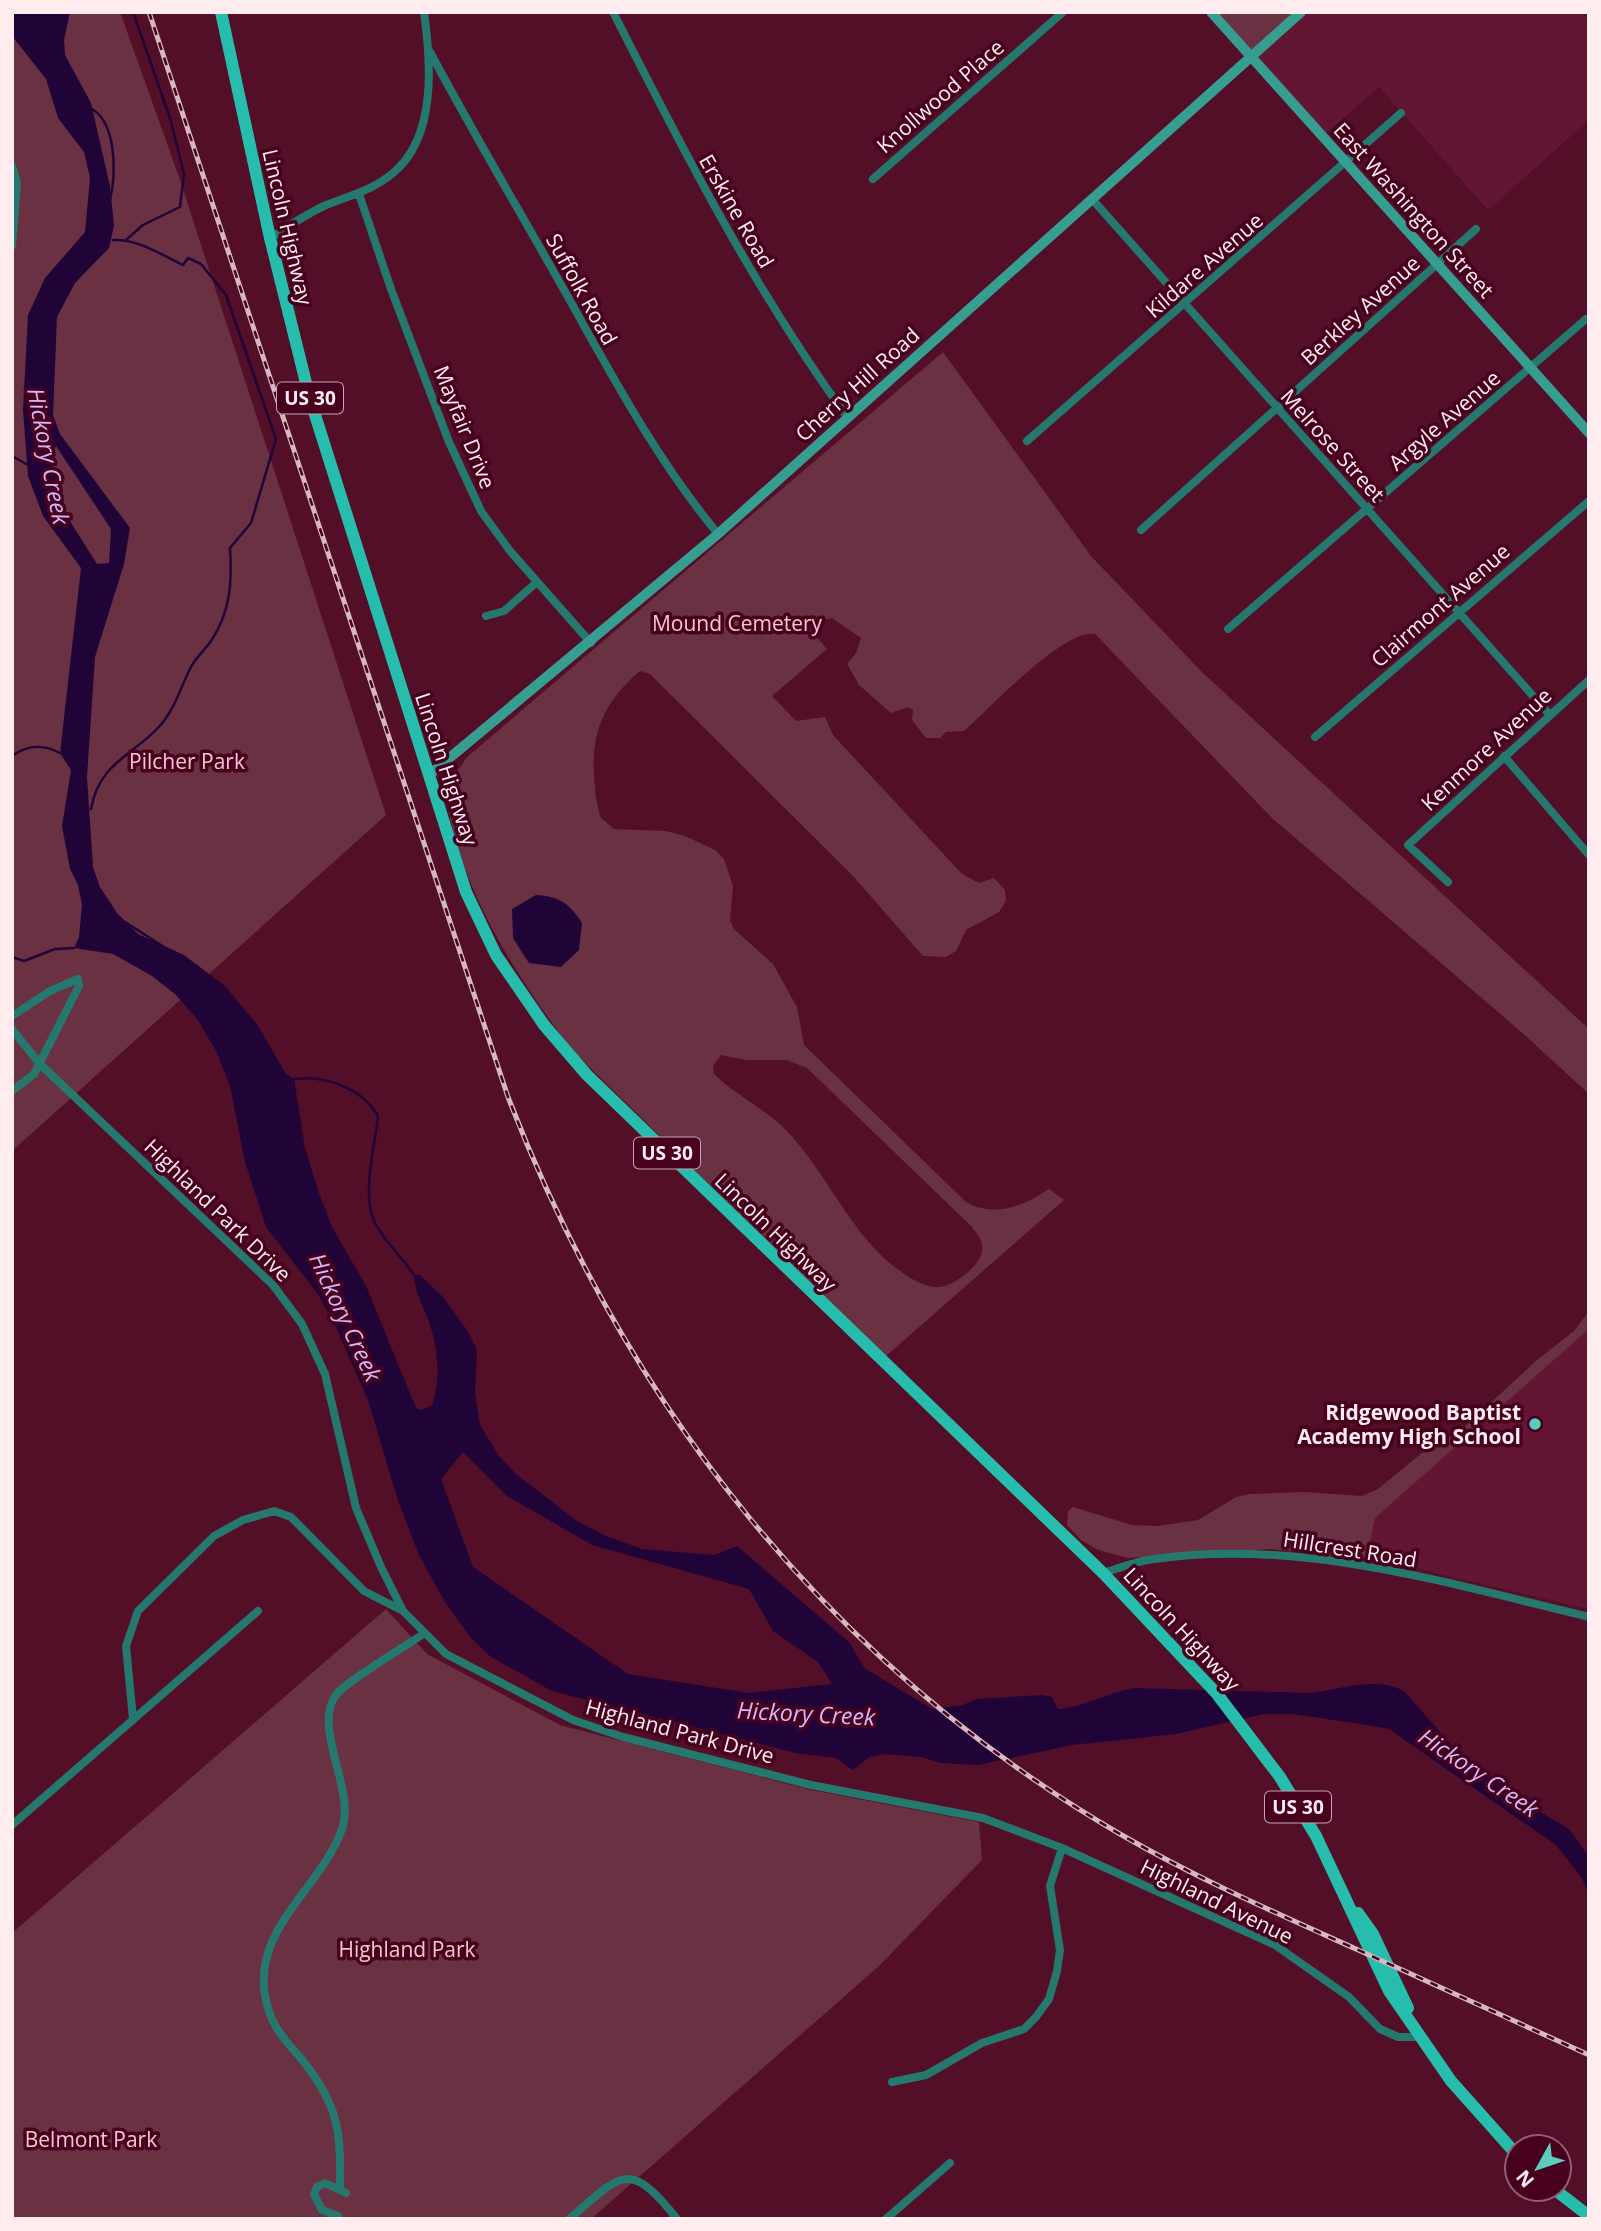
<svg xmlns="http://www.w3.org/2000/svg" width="1601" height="2231" viewBox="0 0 1601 2231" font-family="'Open Sans',sans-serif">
  <rect width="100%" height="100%" fill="#530e28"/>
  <!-- built -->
  <path fill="#631633" d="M1306,12H1581L1589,21V120L1488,210L1379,87L1325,134L1256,56Z
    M1589,1329V1609L1367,1557L1375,1518Z"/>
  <!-- green -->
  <path fill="#6a3142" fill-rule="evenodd" d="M12,12H120L179,177L386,815L12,1151Z
    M1215,12H1297L1251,53Z
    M943,352L1091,556L1202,672L1589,1029V1094L1519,1030L1272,818L1095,634C1064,628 989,709 964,731L946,732L940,738H926L912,720L913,710L908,707L891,713L859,685L847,664L856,653L861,638L832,618L813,623L803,621L827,649L772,696L796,721L825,717L833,735L962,874L979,883L994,878L1005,890L1006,901L999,912L966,930L956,951L946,957L923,956L853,876L658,682L650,674L640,671C606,700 591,730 594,775C595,790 596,804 601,818L614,829L666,831L685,836L715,850L724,859L733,886L730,921L734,929L773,964L797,1007L804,1045L966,1202C994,1218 1024,1206 1049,1189L1064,1200L885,1357L572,1050C515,975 457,885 445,789L467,757ZM721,1055L746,1060H787L807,1068L971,1226C975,1232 981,1237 982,1245C986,1262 956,1285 940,1287C932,1288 922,1284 914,1280C854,1246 832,1178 786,1130C764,1108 735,1095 714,1074L713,1066Z
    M1589,1311V1329L1375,1518L1367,1557L1359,1559L1271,1549L1128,1558L1098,1550L1081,1540L1067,1525L1068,1511L1073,1507L1132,1525L1158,1526L1198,1520L1236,1497L1250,1494L1304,1492L1362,1496L1378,1489L1423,1452L1461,1430L1537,1360L1574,1331Z
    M386,1609L427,1654L560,1725L811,1790L979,1822L982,1860L878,1967L591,2219H12V1933Z"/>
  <!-- water -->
  <path fill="#200438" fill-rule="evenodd" d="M12,12H70L64,40L65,55L91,103L110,186L114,226L109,248L75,283L57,317L53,415L60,434L130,528L124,564L95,657L87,777L93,867L100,887L117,913L138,934L184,955L225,986L257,1024L286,1074L294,1079L305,1148L319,1193L332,1227L366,1286L416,1408L421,1410L432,1405C441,1380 438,1352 431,1328C426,1310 414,1294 414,1275H420L443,1297L469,1333L477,1351L475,1394L480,1425L499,1456L516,1474L577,1521L604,1535L642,1549L714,1555L737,1546L850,1643L864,1668L932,1709L963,1705L976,1699L1042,1695L1052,1697L1058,1709C1085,1707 1108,1692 1135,1688L1311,1693C1342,1689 1375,1676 1404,1691L1454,1748L1501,1789L1569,1829L1589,1857V1895L1582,1878L1556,1845L1389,1729L1360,1724L1293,1714H1264L1176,1734L1072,1745L978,1765L941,1763L921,1757L885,1754L869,1757L853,1770L836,1758L795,1753L552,1691L491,1657L471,1638L445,1602L419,1555L398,1501L368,1400L335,1325L318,1294L266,1227L245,1162L230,1086L217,1053L198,1020L176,995L152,976L113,954L74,948L79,937L82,905L78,885L70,869L62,826L71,770L60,753L81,568L43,516L28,476L23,410L28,315L45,278L85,232L90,178L84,152L58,118L46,79L12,36ZM56,446L111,529L109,563L97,564L68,518L51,457ZM463,1452L507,1496L592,1545L749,1589L773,1631L818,1662L832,1684L749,1693L628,1674L473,1567L441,1479Z
    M536,895C559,896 570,904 582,923L579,950L561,967L529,963L513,938L512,909Z"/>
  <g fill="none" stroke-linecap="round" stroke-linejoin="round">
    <!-- stream -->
    <path stroke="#200438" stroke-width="2.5" d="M92,109C117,124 116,174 110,200
      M126,240L143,225L180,207L184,174L170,118L133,12
      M12,456L28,465
      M12,756C27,745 44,744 60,753
      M91,809C99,764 130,757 158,728C175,710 180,688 191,667C196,657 205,650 211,641C231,611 232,582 230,548L251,523L276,439L226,295L201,264L188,258L183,265C160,254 138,239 113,240
      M125,922L175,954
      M12,957L24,961L55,949L74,948
      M294,1079C325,1075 362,1088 378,1116C375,1148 361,1194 375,1223C385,1242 402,1257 414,1275
      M1487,1776L1521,1801"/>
    <!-- street -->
    <path stroke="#25786e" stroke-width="8" d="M613,12C684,152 755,291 848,418
      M430,52C470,127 513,200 555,274C606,364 652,454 718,534
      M12,166L17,183L12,246
      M873,179L1063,12
      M359,194L391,289L449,442L481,511L510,551L591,643
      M1092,199L1549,714
      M270,238C288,227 306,214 326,205C349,196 373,190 393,173C437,137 431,62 424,12
      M1027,441L1401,113
      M1141,530L1476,229
      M486,616L504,611L537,582
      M1228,629L1586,319
      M1315,737L1589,501
      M1504,756L1589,855
      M1448,882L1408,845L1589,680
      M12,1016L50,991L78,979L79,986L34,1074L12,1091
      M12,1029L39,1063L273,1285L302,1324L325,1374L356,1508L381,1567L403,1611L446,1654L573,1720L623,1737L811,1785L983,1818L1062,1848L1275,1945L1349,1997L1380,2029L1398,2037H1420
      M1103,1573C1119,1568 1137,1561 1154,1559C1302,1538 1446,1583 1589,1617
      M133,1719L126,1646L138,1611L214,1536L243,1520L274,1511L291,1517L364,1591L403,1611
      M12,1825L258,1611
      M892,2082L926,2075L982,2043L1024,2029L1036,2017L1049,1999L1057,1971L1060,1950L1050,1886L1062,1848
      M340,2189C341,2132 339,2106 303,2061C289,2044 274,2030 268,2008C245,1933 320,1891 342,1829C356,1790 312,1728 336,1695C345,1682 406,1646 423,1634
      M338,2216L322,2210L314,2194L317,2187L325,2183L346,2193
      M569,2219C621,2175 628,2157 677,2219
      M886,2219L950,2163"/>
    <!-- secondary -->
    <path stroke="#359e91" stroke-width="10" d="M1211,12L1589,433
      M429,775L718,534L1301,12"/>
    <!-- primary -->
    <path stroke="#27bdac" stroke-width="12" d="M221,12L270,238L310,399L466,892L496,955L544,1025L587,1075L1103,1573L1217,1694L1280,1777L1316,1836L1389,1991L1451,2081L1517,2155
      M1358,1913L1373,1934L1408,2008
      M1554,2189L1589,2216"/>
    <defs>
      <path id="rail" d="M149,12L508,1097C628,1408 830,1665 1120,1834C1196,1878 1276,1913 1356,1949C1434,1984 1511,2020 1589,2055"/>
    </defs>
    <!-- rail casing -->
    <use href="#rail" stroke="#d6b8c1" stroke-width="5"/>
    <!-- rail -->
    <use href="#rail" stroke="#47011e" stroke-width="2.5" stroke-dasharray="8" stroke-linecap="butt"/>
  </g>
  <!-- markers -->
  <circle fill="#59cebe" stroke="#47011e" stroke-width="2.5" cx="1535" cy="1424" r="7"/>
  <g text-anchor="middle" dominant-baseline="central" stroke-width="7" stroke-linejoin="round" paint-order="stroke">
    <!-- shield labels -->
    <g fill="#47011e" stroke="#c7a6b0" stroke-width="2">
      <rect x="277" y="382.5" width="66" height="31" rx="5"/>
      <rect x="634" y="1137.5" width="66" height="31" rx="5"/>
      <rect x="1265" y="1791.5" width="66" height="31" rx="5"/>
    </g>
    <g font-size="19" font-weight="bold" fill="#feecef">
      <text x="310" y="398">US 30</text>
      <text x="667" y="1153">US 30</text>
      <text x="1298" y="1807">US 30</text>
    </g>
    <!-- street labels -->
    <g font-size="21" fill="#feecef" stroke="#47011e">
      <text transform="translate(940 96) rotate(-41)">Knollwood Place</text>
      <text transform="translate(1414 210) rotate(48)">East Washington Street</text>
      <text transform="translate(737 211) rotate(60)">Erskine Road</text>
      <text transform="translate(288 227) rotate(77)">Lincoln Highway</text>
      <text transform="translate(1204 265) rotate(-41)">Kildare Avenue</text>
      <text transform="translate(582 289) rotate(61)">Suffolk Road</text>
      <text transform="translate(1360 310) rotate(-42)">Berkley Avenue</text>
      <text transform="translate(857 384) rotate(-42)">Cherry Hill Road</text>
      <text transform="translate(1444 420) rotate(-41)">Argyle Avenue</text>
      <text transform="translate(465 427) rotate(68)">Mayfair Drive</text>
      <text transform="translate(1333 445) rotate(48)">Melrose Street</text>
      <text transform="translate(1440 605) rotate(-41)">Clairmont Avenue</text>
      <text transform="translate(1486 749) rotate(-43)">Kenmore Avenue</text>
      <text transform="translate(447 769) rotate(72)">Lincoln Highway</text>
      <text transform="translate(218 1210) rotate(44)">Highland Park Drive</text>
      <text transform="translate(776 1232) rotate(44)">Lincoln Highway</text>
      <text transform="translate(1350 1549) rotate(9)">Hillcrest Road</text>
      <text transform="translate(1182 1629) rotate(47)">Lincoln Highway</text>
      <text transform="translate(680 1731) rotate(15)">Highland Park Drive</text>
      <text transform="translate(1217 1901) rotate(26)">Highland Avenue</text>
    </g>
    <!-- park labels -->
    <g font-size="21" fill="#f7c5d0" stroke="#47011e">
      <text x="737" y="623">Mound Cemetery</text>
      <text x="187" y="761">Pilcher Park</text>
      <text x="407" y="1949">Highland Park</text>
      <text x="91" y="2139">Belmont Park</text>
    </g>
    <!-- poi labels -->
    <g font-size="21" font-weight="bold" fill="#feecef" stroke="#47011e" text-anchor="end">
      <text x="1521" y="1412">Ridgewood Baptist<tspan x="1521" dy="24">Academy High School</tspan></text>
    </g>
    <!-- water labels -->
    <g font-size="23" font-style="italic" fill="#d2b8f6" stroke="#47011e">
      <text transform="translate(49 456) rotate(79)">Hickory Creek</text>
      <text transform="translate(346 1317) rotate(65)">Hickory Creek</text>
      <text transform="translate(806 1713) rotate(3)">Hickory Creek</text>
      <text transform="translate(1479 1772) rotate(34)">Hickory Creek</text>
    </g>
  </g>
  <!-- border -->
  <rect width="1601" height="2231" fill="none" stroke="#feecef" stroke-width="28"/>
  <!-- north arrow -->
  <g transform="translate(1538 2168) rotate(230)"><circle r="33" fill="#47011e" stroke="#905f72" stroke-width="2"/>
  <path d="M0-5L12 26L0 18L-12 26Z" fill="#59cebe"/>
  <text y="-10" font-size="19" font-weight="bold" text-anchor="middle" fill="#feecef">N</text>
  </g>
</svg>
